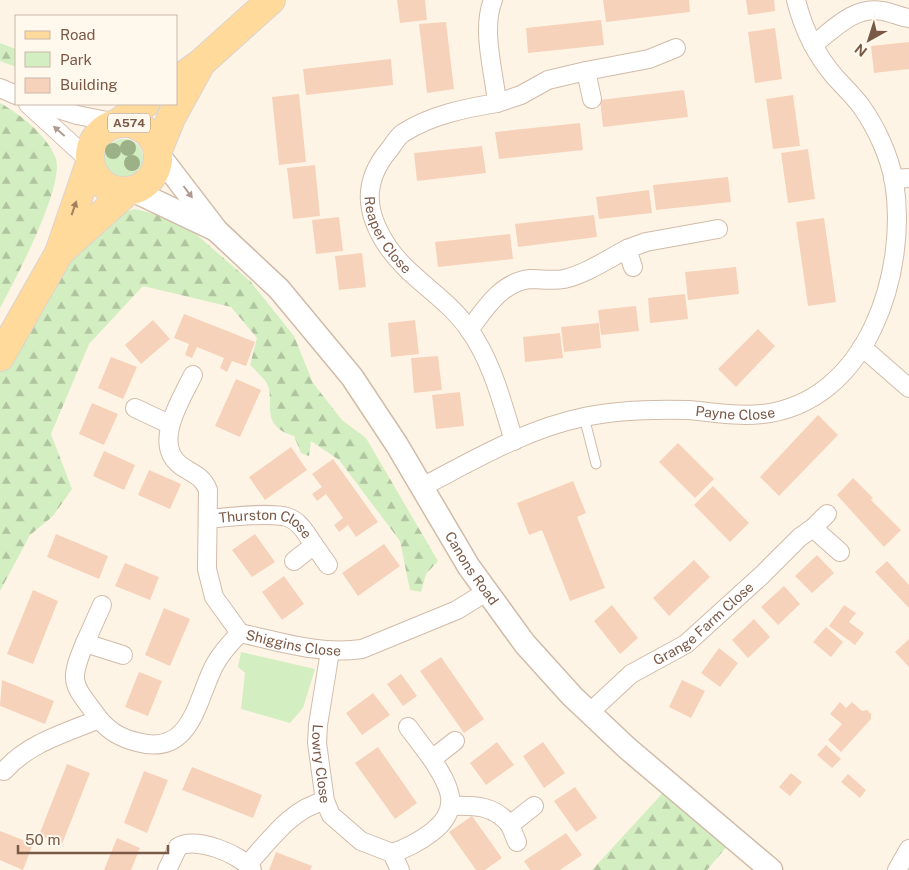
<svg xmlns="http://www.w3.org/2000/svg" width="909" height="870" viewBox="0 0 909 870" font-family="'Public Sans',sans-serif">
  <defs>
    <pattern id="forest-firs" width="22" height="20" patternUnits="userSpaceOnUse" patternTransform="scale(1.25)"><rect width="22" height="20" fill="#d3eec1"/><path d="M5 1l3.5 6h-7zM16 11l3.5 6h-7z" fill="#b0c49f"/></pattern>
  </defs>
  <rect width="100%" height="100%" fill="#fef4e5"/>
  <!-- green -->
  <path fill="#d3eec1" d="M105 158a19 19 0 1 1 38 0a19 19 0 1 1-38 0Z
    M241,652L315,669L303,708L290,723L241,709L245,673L238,667Z"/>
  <!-- forest -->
  <path fill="url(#forest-firs)" d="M0,43L16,49V67L0,61Z
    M0,103C19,113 49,137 56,159C64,188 15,280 0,308Z
    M135,209L170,218L197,235L250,281L294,336L313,383L342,420L366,438L438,561L426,574L421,592L410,590L400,541L339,460L311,441L309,456L301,453L294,436C257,425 277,399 266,382C262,376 255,370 250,365L257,338L231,307L143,286L89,344L51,434L72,489L53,516L30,535L0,591V372L49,284L82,241L118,214Z
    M670,785L734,838L707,870H592Z"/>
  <!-- building -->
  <path fill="#f7d2ba" d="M397,0H425L427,20L400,23Z
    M603,0H689L690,12L606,22Z
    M746,0H774L775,11L748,15Z
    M601,20L604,45L528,53L526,28Z
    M446,22L454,89L427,93L419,24Z
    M775,28L782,79L755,83L748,32Z
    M909,42V69L874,73L871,46Z
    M391,59L393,85L306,95L303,69Z
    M684,90L688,117L603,127L600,100Z
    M299,94L306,162L279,165L272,97Z
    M793,95L800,146L773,149L766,99Z
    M580,123L583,150L499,159L495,132Z
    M482,146L486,173L417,181L414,153Z
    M808,149L815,199L788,203L781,153Z
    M315,165L320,216L293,219L287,168Z
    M728,177L731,202L656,210L653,185Z
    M649,190L652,213L599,219L596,197Z
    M594,215L597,237L518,247L515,224Z
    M339,217L343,251L316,254L312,220Z
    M824,218L836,302L808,306L796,222Z
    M510,234L513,259L438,267L435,242Z
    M362,253L366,287L339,290L335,256Z
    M736,267L739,294L688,300L685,272Z
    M685,294L688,319L650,323L648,298Z
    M636,306L639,331L601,335L598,310Z
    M184,314L255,342L246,366L232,361L227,372L220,368L224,358L197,347L192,358L185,355L189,344L174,338Z
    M153,320L170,339L141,364L125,345Z
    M415,320L419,354L391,357L388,323Z
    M599,323L601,348L564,352L561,327Z
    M758,329L775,346L736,387L718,369Z
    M560,333L563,358L525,362L523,337Z
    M438,356L442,390L414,393L411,358Z
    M111,357L137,367L123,399L98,388Z
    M236,379L261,390L240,437L215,426Z
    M460,392L464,426L436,429L432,395Z
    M92,403L118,414L104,445L79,434Z
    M818,415L838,435L779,496L760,477Z
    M678,443L714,479L695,498L659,462Z
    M291,447L307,470L265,500L249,477Z
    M104,451L135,465L124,490L93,476Z
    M333,459L378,522L356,537L348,525L339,532L334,525L343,518L326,494L317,501L312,494L322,487L312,474Z
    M149,470L181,484L170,509L138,495Z
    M853,478L873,498L871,500L901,530L884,547L837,495Z
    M573,481L586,513L577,517L605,588L570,601L542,530L529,535L517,503Z
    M713,486L749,523L730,542L694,505Z
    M56,534L108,556L99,579L47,557Z
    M255,534L275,562L252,577L232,550Z
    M384,544L400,566L358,596L342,573Z
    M817,555L834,573L812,593L795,576Z
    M694,560L710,577L669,616L653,598Z
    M887,561L909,585V608L875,572Z
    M125,563L159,577L150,600L115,586Z
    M284,576L304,604L282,620L262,592Z
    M784,586L800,604L778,625L761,607Z
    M33,590L58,601L33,664L7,654Z
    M612,605L638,638L620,654L594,621Z
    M844,605L856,613L849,622L864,633L855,645L829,626Z
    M164,608L190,619L170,666L145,655Z
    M754,619L770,637L748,658L732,640Z
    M826,627L843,642L831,657L813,642Z
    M909,639V667L895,652Z
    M719,648L738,663L720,687L701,673Z
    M441,657L484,719L464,733L420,671Z
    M139,672L162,681L148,716L125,707Z
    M401,674L417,696L403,706L387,684Z
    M2,680L54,701L45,724L0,706Z
    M682,680L705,691L691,718L669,707Z
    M373,693L390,715L362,735L346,713Z
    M840,702L846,708L852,702L862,711L867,710L871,714V719L841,752L828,740L842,724L830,714Z
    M497,742L514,765L486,785L470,763Z
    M543,742L565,773L544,788L523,756Z
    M826,745L841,759L832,768L817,755Z
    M378,747L417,803L395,819L355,763Z
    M67,764L90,773L62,844L39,835Z
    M192,767L262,795L253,818L182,790Z
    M144,771L168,780L147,833L124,823Z
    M791,773L802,782L790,796L779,787Z
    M848,774L866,790L860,798L841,782Z
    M575,787L597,818L576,832L554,801Z
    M472,816L502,858L485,870H476L449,832Z
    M0,831L33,844L23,870L0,860Z
    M566,833L582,855L560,870H530L524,861Z
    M117,838L140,848L131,870H104Z
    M276,852L312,866L310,870H269Z"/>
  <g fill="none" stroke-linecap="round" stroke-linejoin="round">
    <defs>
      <path id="service" d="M584,417L596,464"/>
      <g id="minor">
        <path id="s1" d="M493,0C481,30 494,71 497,103C466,108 431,115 403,133C398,136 393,145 389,150C362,182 365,213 388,247C410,279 445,296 468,328C492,361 502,402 514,441"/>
        <path d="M813,45C834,29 854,6 882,11C891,12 900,17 909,18"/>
        <path d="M0,88L16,95"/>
        <path d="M592,99L586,71L649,59L676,48"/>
        <path d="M497,103L521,95L548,80L586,71"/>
        <path d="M28,104L89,160"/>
        <path d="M42,104L77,115L117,123"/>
        <path d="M893,179L909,178"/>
        <path d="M633,267L627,249L646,242L718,229"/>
        <path d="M469,330C485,309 501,282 530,279C541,279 553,281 564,279C586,274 608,259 627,249"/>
        <path d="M862,347L909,388"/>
        <path d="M193,375C182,398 152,443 180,465C192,474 202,475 208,490L207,569L214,597L240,633"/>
        <path d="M135,408L169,424"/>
        <path id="s2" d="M422,487C474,460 526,429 584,417C617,410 655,409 688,410C712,412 737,417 762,414C867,403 909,272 894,181C889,155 876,127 861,106C853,95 843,86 835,77C816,55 803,28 796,0"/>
        <path d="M827,514L813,528L840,552"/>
        <path id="s3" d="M208,519C227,517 270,512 287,517C300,521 307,535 314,545"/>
        <path d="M294,561L314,545L328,565"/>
        <path d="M102,605L85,643L123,655"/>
        <path d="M85,643C67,685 74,684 99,719"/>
        <path id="s4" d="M330,651L318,725L317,743L325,801L331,815L361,841L392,853L400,870"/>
        <path id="s5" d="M589,713L631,674L686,644L762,575L800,537L813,528"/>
        <path d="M408,727L432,759L455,741"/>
        <path id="s6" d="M4,771C28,743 66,733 99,719C110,732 121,738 137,742C191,757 196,702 214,666C221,653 230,643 240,633C281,642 320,655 362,649L457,610L486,592"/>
        <path d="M451,806C474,805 494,805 510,825"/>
        <path d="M517,842L510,825L534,806"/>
        <path d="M392,853C408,848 419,842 432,832C463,808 449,786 432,759"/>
        <path d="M248,864C270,840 292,808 325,801"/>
        <path d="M167,870L178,847C195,836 241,854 252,870"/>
        <path d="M897,870L909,849"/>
      </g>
      <g id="tertiary">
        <path id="s7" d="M158,154L217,231L279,289L352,377L397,445L469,567L525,644L572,696L627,748L771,870"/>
        <path d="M132,190L214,229"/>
      </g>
      <path id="primary" d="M176,81L201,63L271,0
        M119,122L145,104
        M90 157a34 34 0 1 1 68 0a34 34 0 1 1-68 0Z
        M158,150L171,118L199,67
        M62,250L128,191
        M0,357L59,253L90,163"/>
    </defs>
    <!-- service casing -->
    <use href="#service" stroke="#d1bba9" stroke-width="11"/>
    <!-- minor casing -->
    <use href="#minor" stroke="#d1bba9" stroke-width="20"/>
    <!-- tertiary casing -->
    <use href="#tertiary" stroke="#d1bba9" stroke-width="25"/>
    <!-- primary casing -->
    <use href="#primary" stroke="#dcd4cf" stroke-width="30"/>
    <!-- service -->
    <use href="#service" stroke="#fff" stroke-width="9"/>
    <!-- minor -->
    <use href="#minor" stroke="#fff" stroke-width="18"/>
    <!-- tertiary -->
    <use href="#tertiary" stroke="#fff" stroke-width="22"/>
    <!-- primary -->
    <use href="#primary" stroke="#ffda9b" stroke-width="28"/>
  </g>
  <!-- trees -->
  <g fill="#9db188">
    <circle cx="128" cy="148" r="8"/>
    <circle cx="113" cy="151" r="8"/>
    <circle cx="132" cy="163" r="8"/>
  </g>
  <!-- one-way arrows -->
  <defs><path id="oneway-solid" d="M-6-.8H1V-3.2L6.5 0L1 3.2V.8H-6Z" transform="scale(1.25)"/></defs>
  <g fill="#af9b91">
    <use href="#oneway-solid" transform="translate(59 131) rotate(-139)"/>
    <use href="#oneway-solid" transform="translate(188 192) rotate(53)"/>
  </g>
  <use fill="#a28060" href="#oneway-solid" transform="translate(74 208) rotate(-71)"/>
  <g text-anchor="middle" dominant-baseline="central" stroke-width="5" stroke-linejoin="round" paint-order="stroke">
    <!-- shield labels -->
    <rect fill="#fff8ed" stroke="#a28979" stroke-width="1" x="108" y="113.5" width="42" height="19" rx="4"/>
    <g font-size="12" font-weight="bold" fill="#7a5947">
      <text x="129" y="123">A574</text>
    </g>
    <!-- street labels -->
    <g font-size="14" fill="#7a5947" stroke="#fff8ed">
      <text stroke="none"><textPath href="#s1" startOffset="320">Reaper Close</textPath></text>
      <text stroke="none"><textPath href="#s2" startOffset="329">Payne Close</textPath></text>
      <text stroke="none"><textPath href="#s3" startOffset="60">Thurston Close</textPath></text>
      <text stroke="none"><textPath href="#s7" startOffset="522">Canons Road</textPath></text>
      <text stroke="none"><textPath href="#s5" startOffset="146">Grange Farm Close</textPath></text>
      <text stroke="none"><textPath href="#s6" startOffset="374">Shiggins Close</textPath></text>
      <text stroke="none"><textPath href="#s4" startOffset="114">Lowry Close</textPath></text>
    </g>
  </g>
  <!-- legend -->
  <rect x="15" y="15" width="162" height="90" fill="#fff8ed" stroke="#cab8ab"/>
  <rect x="25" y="31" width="25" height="8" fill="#ffda9b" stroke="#cab8ab"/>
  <text x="60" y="40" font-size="15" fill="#7a5947">Road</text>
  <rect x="25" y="52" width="25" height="15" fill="#d3eec1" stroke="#cab8ab"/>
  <text x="60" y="65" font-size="15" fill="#7a5947">Park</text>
  <rect x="25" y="78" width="25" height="15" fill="#f7d2ba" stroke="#cab8ab"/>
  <text x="60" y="90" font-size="15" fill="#7a5947">Building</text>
  <!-- north arrow -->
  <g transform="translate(869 40) rotate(219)" stroke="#fff8ed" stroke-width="4" paint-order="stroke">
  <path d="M0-4L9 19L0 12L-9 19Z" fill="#7a5947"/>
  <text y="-8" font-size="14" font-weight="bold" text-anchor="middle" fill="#7a5947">N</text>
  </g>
  <!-- scale -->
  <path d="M18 845v8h150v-8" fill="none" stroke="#7a5947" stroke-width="2.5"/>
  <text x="25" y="845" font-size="15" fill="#7a5947" stroke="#fff8ed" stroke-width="4" paint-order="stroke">50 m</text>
</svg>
